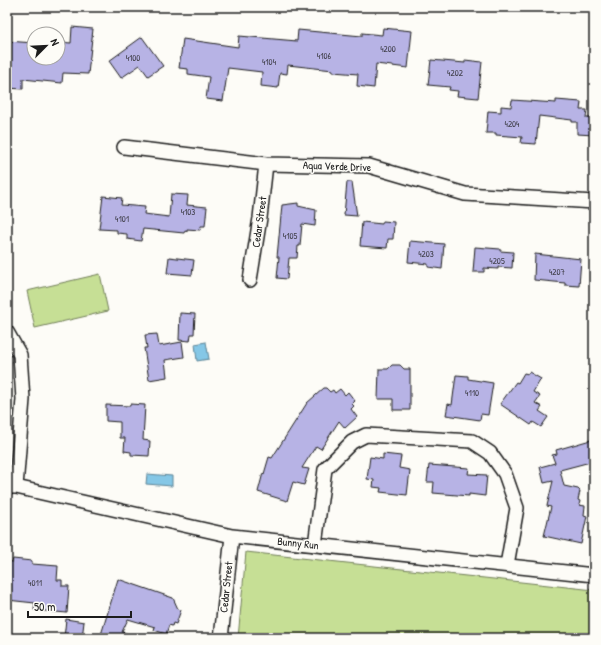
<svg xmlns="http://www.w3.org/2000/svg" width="601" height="645" viewBox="0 0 601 645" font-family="'Patrick Hand',sans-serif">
  <rect width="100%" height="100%" fill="#fdfcf7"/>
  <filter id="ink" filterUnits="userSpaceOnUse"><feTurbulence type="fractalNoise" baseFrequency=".025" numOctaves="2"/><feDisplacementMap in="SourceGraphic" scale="8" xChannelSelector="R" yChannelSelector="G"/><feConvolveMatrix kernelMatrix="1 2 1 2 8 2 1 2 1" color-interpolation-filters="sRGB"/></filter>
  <g filter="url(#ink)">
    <!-- green -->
    <path fill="#c6df95" stroke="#717e58" d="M100,274L108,311L35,328L27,291Z
      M246,552L594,590V638H238Z"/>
    <!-- water -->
    <path fill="#85c7e6" stroke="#5b8395" d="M206,342L209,359L197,361L195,344Z
      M147,474L172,476V486L146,484Z"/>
    <!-- building -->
    <path fill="#b7b3e5" stroke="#1c1c1c" d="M72,27L93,29L88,74L63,73L62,83L23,79V89L7,88V41L34,43V58H58V42L71,43Z
      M383,28L412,31L408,68L376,64L374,88L357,86L358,74L333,72V70L288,65L287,74L280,73L278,88L261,86L262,72L228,68L223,101L206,99L209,77L188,74V69L179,68L183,39L238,47L239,36L297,41L298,30L362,36V33L382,35Z
      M142,37L163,66L148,76L140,65L121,78L109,61Z
      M431,60L465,63V60L482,62L478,98L457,96L458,91L449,90L450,87L428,85Z
      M512,100L556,103V100L581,102L580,110H587L586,118H594V135L577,134V122H572V120L539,116L536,144L521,143L522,137L496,135V133H486L488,111L501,112V106L511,107Z
      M347,182H352L357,216L344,215Z
      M171,194L188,195L187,205L207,207L205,226H201L200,230L187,229V231L185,230L184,233L143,229L141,241L127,239V234L117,233V230L99,229L103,196L122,198L121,205L145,207L144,214L169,217Z
      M298,203V206L316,210L315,226L302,224L300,246H298L297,258H289L287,279L277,278L279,257H277L282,205Z
      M383,221L394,222L393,239H388L387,248L360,246L362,222L382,224Z
      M410,241L444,244L442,269L428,267V264L408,262Z
      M475,247L500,249V251L513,252L512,268L498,267V269L484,268V272H473Z
      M535,254L581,259L579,286L565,285V283L534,280Z
      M169,257L194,260L192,275L167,273Z
      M180,313L195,314L194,334H191L190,341L179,340Z
      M157,334L159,346L182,342L184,357L165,360L167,377L149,380L144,348H147L145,335Z
      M392,365H400L404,369H410V410H393V399H378L379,369H388Z
      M529,372L541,379L533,392L540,396L535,403L542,407L539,411L548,417L541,427L533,422L531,425L500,404L516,382L518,383L524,373L528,374Z
      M456,375L468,376V379L493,383L488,415L481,414L480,420L446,415L448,404L452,405Z
      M324,388H326L330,392L333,390L335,393L340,389L345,395L348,392L355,401L352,404L354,406L351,409L357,417L345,428L339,421L321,449L316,446L302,468L309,469L304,485L293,482L287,501L258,492L263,473L264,474L269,457L272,458L307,403Z
      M130,404L145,405L143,440L150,441L149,456L131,455V452L124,451L125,438H120V422L106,421V405L130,406Z
      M594,439V461L560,470L564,486L578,489L580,491L578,500L580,501L579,505L585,506L584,515L587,516L581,544L544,536L551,507L547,506L553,481L544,483L540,467L555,463L552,455L557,454L556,450Z
      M383,454L401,456L399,468L410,470L407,495L380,492L381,488L373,487L374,480L367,479L370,457L383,459Z
      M429,465L469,468L468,474L487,475L485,496L469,494V496L433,493L434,482H427Z
      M13,559L32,561V564L58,566L57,580H62V586H69L67,613L34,610L35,603L7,600V561L12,562Z
      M118,579L173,598L178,609L181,610L176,624L173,623L172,626L169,625L166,634L154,630L155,627L128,619L122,632L133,635L132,638H100Z
      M66,619L84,622L82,638H64Z"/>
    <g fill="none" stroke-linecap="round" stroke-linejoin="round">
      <defs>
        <path id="minor" d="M124,147L266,164L369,166L465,194L594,202
          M250,280L260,218L266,164
          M7,332L20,355L23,399L16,487
          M7,487H16L232,536L594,575
          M315,545L325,469L352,442L366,435L472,441L490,453L505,474L517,508L507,565
          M221,638L232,536"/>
      </defs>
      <!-- minor casing -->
      <use href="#minor" stroke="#1c1c1c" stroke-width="16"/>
      <!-- minor -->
      <use href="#minor" stroke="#fdfcf7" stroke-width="13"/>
    </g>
  </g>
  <g text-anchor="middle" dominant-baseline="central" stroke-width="3" stroke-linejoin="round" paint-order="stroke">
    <!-- number labels -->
    <g font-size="9" fill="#43424e">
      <text x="388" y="49">4200</text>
      <text x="324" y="56">4106</text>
      <text x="133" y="58">4100</text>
      <text x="269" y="62">4104</text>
      <text x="455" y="73">4202</text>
      <text x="512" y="124">4204</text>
      <text x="188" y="212">4103</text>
      <text x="122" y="219">4101</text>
      <text x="290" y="236">4105</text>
      <text x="426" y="254">4203</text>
      <text x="497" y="261">4205</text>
      <text x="557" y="272">4207</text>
      <text x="472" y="393">4110</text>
      <text x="35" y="583">4011</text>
    </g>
    <!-- street labels -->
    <g font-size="11" fill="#1c1c1c" stroke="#fdfcf7">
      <text transform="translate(337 166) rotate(2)">Aqua Verde Drive</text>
      <text transform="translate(259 222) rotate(-82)">Cedar Street</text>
      <text transform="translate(298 543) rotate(6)">Bunny Run</text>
      <text transform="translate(226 587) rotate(-84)">Cedar Street</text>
    </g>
  </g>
  <!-- margin -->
  <rect width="601" height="645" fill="none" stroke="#fdfcf7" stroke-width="24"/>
  <rect x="12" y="12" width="577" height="621" fill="none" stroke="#1c1c1c" stroke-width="1.5" filter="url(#ink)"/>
  <!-- north arrow -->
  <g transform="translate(46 46) rotate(66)"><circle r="19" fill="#fdfcf7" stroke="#a3a29f"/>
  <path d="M0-3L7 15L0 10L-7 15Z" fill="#1c1c1c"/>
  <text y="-6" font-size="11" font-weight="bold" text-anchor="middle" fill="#1c1c1c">N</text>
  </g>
  <!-- scale -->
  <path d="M28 611v6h103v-6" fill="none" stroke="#1c1c1c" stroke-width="2"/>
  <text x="34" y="611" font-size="12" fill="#1c1c1c" stroke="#fdfcf7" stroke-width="3" paint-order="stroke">50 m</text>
</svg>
